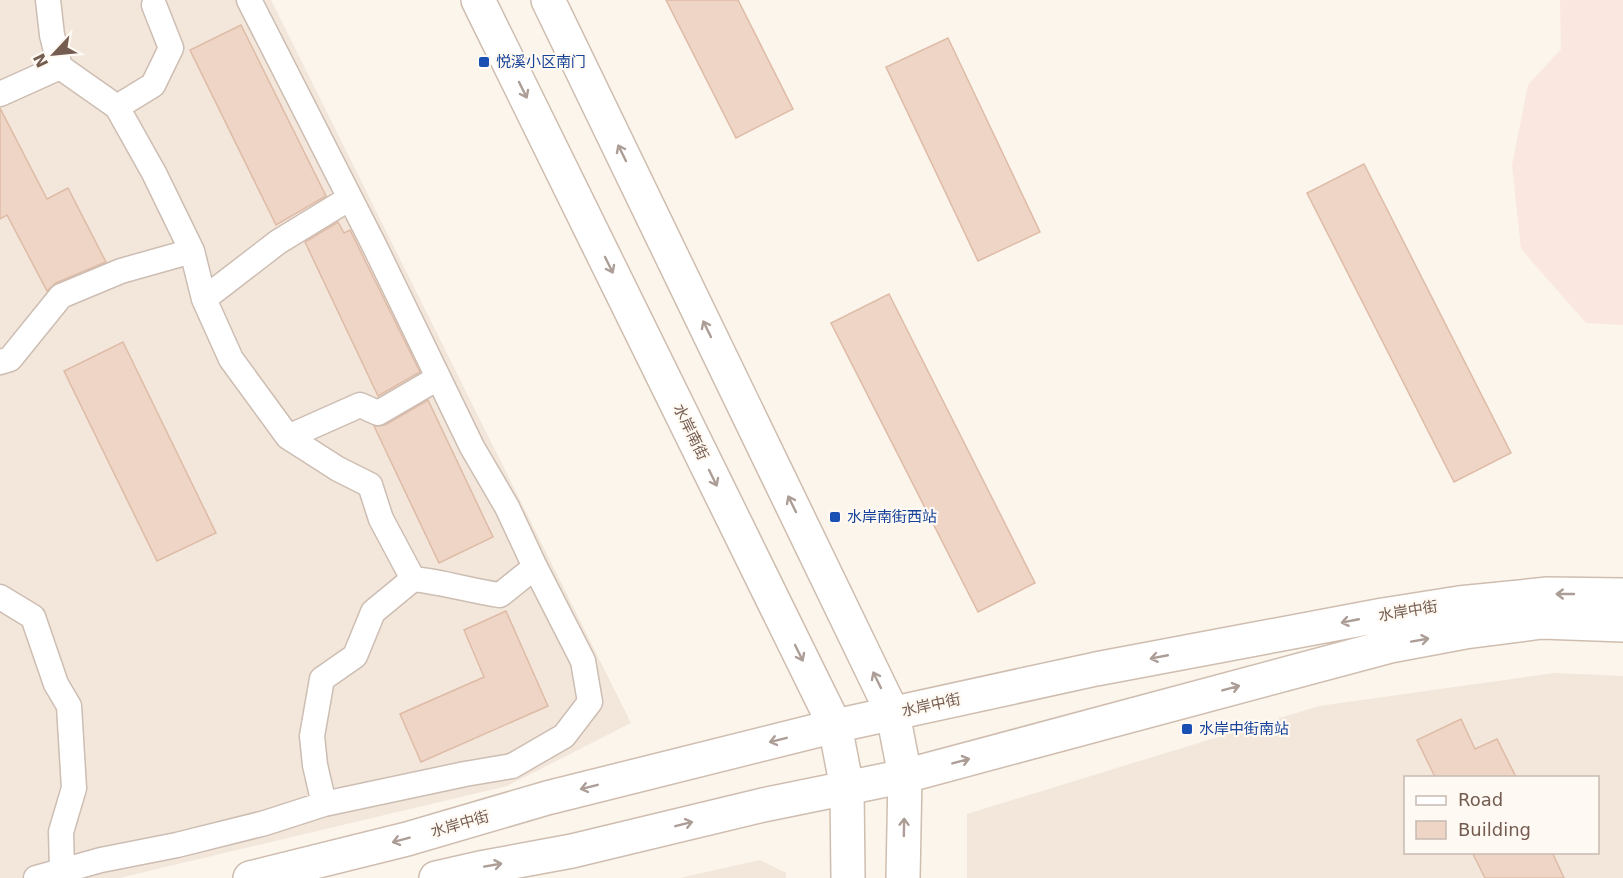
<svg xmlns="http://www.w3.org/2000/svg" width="1623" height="878" viewBox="0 0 1623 878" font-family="'DejaVu Sans','Noto Sans SC',sans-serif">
  <rect width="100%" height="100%" fill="#fbf5eb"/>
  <!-- residential -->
  <path fill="#f2e7da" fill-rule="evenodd" d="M0,0H271L631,723L507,786L119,878H0Z
    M1555,673L1623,676V878H967V814L1319,706ZM1406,778H1598V852H1406Z
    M760,860L786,873V878H680Z"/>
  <!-- commercial -->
  <path fill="#fae7e0" d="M1560,0H1623V325L1586,323L1521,249L1512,165L1528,85L1561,49Z"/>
  <!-- building -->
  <path fill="#eed5c5" stroke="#dfbba7" stroke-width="1.5" d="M666,0H738L793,109L736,138Z
    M241,25L326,196L276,225L190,50Z
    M948,38L1040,232L978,261L886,67Z
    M0,108L47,199L68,188L106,262L56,283L47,291L7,215L0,219Z
    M1364,164L1511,453L1454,482L1307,193Z
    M338,222L344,233L350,230L420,372L378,396L305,242Z
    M889,294L1035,583L978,612L831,323Z
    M123,342L216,533L157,561L64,371Z
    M428,400L493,537L439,563L374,426L385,425Z
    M506,611L548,706L421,762L400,714L484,677L464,630Z
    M1461,719L1475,749L1497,739L1516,777H1435L1417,740Z
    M1472,852H1552L1564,878H1485Z"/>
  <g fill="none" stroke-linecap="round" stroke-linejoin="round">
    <defs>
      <path id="street" d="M60,67L117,107L153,85L171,48L154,5
        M0,94L60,67L52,35L48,0
        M117,107L154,173L192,251L204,299L231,359L288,437L338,469L370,485L381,519L413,579
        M204,299L278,242L350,198
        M0,362L10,359L61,296L121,271L192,251
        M288,437L360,405L378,413L438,378
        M0,597L33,617L56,684L69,706L74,788L61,832L62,871
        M324,804L315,765L312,736L322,679L355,656L373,612L413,579C443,582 471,591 500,595L535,567
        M36,878L101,860L177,845L265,823L324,804L465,774L512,766L564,736L590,702L583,661L535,567L507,507L472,447L374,245L249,0"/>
      <path id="secondary" d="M478,0L835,726L847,788L848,878
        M548,0L893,714L905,776L903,878
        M250,878L407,839L547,798L835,726L1096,669L1383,615L1459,603L1548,594L1623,595
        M436,878L480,868L572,851L763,805L905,776L1390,646L1465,632L1542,622L1623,625"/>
    </defs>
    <!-- street casing -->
    <use href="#street" stroke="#cdbdb2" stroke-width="27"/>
    <!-- secondary casing -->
    <use href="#secondary" stroke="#cfbdaf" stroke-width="36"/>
    <!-- street -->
    <use href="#street" stroke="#fff" stroke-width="24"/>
    <!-- secondary -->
    <use href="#secondary" stroke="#fff" stroke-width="33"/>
  </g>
  <!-- one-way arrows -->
  <defs><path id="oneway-shaft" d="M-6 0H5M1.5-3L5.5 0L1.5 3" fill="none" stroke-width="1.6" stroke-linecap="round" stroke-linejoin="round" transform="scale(1.5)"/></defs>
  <g stroke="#ac9d96">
    <use href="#oneway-shaft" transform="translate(523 90) rotate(64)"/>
    <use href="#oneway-shaft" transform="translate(622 153) rotate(-116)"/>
    <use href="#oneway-shaft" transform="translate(609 265) rotate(64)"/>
    <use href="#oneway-shaft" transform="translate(707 329) rotate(-116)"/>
    <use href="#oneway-shaft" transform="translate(713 478) rotate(64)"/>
    <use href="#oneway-shaft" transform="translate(792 504) rotate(-116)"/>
    <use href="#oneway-shaft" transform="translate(1565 594) rotate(-180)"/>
    <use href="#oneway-shaft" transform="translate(1350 621) rotate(169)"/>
    <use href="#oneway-shaft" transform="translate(1420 640) rotate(-10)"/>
    <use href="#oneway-shaft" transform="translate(799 653) rotate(64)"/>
    <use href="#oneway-shaft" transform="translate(1159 657) rotate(169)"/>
    <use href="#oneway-shaft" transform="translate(877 680) rotate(-116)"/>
    <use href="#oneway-shaft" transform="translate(1231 688) rotate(-15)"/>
    <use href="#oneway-shaft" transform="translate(778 740) rotate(166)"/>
    <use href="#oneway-shaft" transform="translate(961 761) rotate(-15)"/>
    <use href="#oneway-shaft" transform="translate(589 787) rotate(166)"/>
    <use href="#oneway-shaft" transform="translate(684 824) rotate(-14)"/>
    <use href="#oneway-shaft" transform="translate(904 827) rotate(-89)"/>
    <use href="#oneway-shaft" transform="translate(401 840) rotate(165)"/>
    <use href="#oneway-shaft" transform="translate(493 865) rotate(-10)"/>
  </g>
  <!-- markers -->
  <g fill="#1a4fb4" stroke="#fef9f2" stroke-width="2">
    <rect x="478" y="56" width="12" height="12" rx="3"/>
    <rect x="829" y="511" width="12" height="12" rx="3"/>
    <rect x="1181" y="723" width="12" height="12" rx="3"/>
  </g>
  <g text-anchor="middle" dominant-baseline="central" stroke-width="4.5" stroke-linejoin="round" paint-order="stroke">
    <!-- transit labels -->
    <g font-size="15" fill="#164399" stroke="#fef9f2" text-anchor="start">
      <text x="496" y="62">悦溪小区南门</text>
      <text x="847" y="517">水岸南街西站</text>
      <text x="1199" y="729">水岸中街南站</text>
    </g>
    <!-- street labels -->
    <g font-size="15" fill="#745c50" stroke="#fef9f2">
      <text transform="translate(691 432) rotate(64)">水岸南街</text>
      <text transform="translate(1408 611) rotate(-9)">水岸中街</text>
      <text transform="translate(931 705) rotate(-12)">水岸中街</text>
      <text transform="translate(460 824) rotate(-16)">水岸中街</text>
    </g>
  </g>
  <!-- legend -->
  <rect x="1404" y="776" width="195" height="78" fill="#fef9f2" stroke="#c7bab1" stroke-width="1.5"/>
  <rect x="1416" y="796" width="30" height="9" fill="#ffffff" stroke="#c7bab1" stroke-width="1.5"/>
  <text x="1458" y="806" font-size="18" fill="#745c50">Road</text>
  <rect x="1416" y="821" width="30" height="18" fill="#eed5c5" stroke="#c7bab1" stroke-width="1.5"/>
  <text x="1458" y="836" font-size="18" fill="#745c50">Building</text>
  <!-- north arrow -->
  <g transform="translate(54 54) rotate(244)" stroke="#fef9f2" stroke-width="4.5" paint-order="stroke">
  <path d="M0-4.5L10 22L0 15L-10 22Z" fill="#745c50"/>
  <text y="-9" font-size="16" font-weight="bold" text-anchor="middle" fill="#745c50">N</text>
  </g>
</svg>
